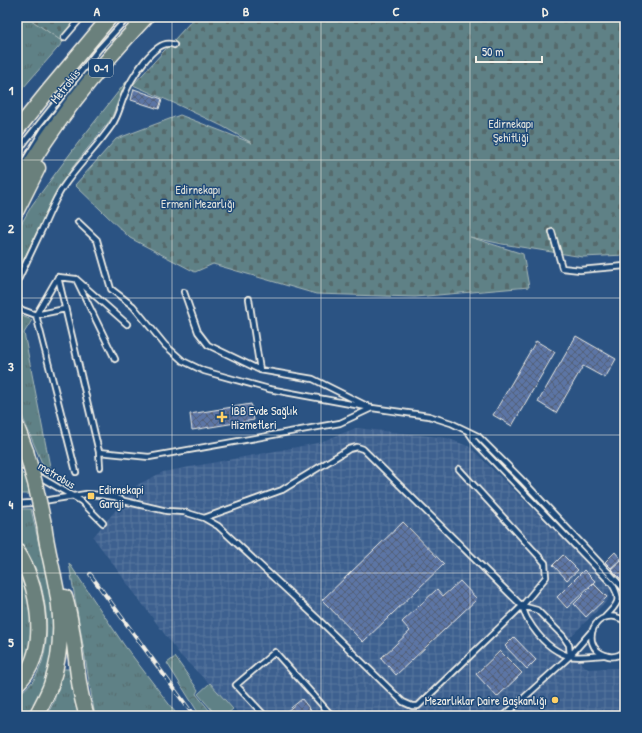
<svg xmlns="http://www.w3.org/2000/svg" width="642" height="733" viewBox="0 0 642 733" font-family="'Patrick Hand',sans-serif">
  <defs>
    <pattern id="industrial-grid" width="8" height="8" patternUnits="userSpaceOnUse"><rect width="8" height="8" fill="#3d608f"/><path d="M0 4h8M4 0v8" fill="none" stroke="#5a779f"/></pattern>
    <pattern id="grass-tufts" width="24" height="20" patternUnits="userSpaceOnUse"><rect width="24" height="20" fill="#5e8186"/><path d="M3 7l-1-3M5 7V3M7 7l1-3M15 17l-1-3M17 17v-4M19 17l1-3" fill="none" stroke="#566a6c"/></pattern>
    <pattern id="forest-crowns" width="20" height="18" patternUnits="userSpaceOnUse"><rect width="20" height="18" fill="#5e8186"/><path d="M2 6a3 3 0 1 1 6 0M12 15a3 3 0 1 1 6 0" fill="none" stroke="#566a6c"/></pattern>
    <pattern id="cemetery-stones" width="16" height="16" patternUnits="userSpaceOnUse"><rect width="16" height="16" fill="#5e8186"/><path d="M2 7V4a2 2 0 0 1 4 0v3zM10 15v-3a2 2 0 0 1 4 0v3z" fill="#566a6c"/></pattern>
    <pattern id="building-cross-hatch" width="8" height="8" patternUnits="userSpaceOnUse"><rect width="8" height="8" fill="#5b75a5"/><path d="M0 0l8 8M0 8l8-8" fill="none" stroke="#525e76"/></pattern>
  </defs>
  <rect width="100%" height="100%" fill="#2b5383"/>
  <filter id="ink" filterUnits="userSpaceOnUse"><feTurbulence type="fractalNoise" baseFrequency=".025" numOctaves="2"/><feDisplacementMap in="SourceGraphic" scale="8" xChannelSelector="R" yChannelSelector="G"/><feConvolveMatrix kernelMatrix="1 2 1 2 8 2 1 2 1" color-interpolation-filters="sRGB"/></filter>
  <g filter="url(#ink)">
    <!-- industrial -->
    <path fill="url(#industrial-grid)" d="M356,428L447,438L470,447L608,583L610,589L608,600L562,645L588,669L625,668V716H242L180,655L93,537L137,485L163,472L318,443Z"/>
    <!-- grass -->
    <path fill="url(#grass-tufts)" stroke="#a9b9b7" d="M17,17H27L63,42L17,95Z
      M126,82L111,119L72,168L54,197L17,273V231L32,205L78,143Z
      M17,314L32,320L24,333L52,477L47,475L17,404Z
      M17,469L28,478L31,494H17Z
      M17,509H31L54,610L56,633L47,675L37,701L29,716H17V696C23,691 28,687 33,681C54,651 48,597 34,565C31,558 18,541 17,537C16,528 17,518 17,509Z
      M17,562L29,591L33,628L29,652L23,669L17,676Z
      M69,563L124,645L178,716H95Z
      M62,669H72L81,716H46L54,702Z"/>
    <!-- forest -->
    <path fill="url(#forest-crowns)" stroke="#a9b9b7" d="M175,657L198,690L196,694L214,716H200L199,714L167,663Z"/>
    <!-- cemetery -->
    <path fill="url(#cemetery-stones)" stroke="#a9b9b7" d="M27,17H85L63,42Z
      M195,17H625V255L583,257L502,244L470,237L523,254L529,287L415,297L316,294L213,264L195,272L130,238L75,185L116,139L180,115L252,143L222,126L176,104L133,85Z"/>
    <!-- garden -->
    <path fill="#5e8186" stroke="#a9b9b7" d="M210,683L233,709L225,716H217L198,694Z"/>
    <!-- building -->
    <path fill="url(#building-cross-hatch)" stroke="#f4f1e8" d="M134,89L162,99L159,109L131,100Z
      M576,336L616,359L605,378L583,366L556,413L538,402Z
      M536,341L555,352L512,426L493,415Z
      M251,404L254,420L192,430L190,414Z
      M403,522L444,564L363,642L322,600Z
      M615,552L621,559L611,568L605,562Z
      M563,555L578,570L567,580L553,565Z
      M621,560L625,564V575L621,579L611,569Z
      M584,570L595,581L567,608L557,597Z
      M460,581L477,599L396,675L381,658L410,631L402,622L437,589L443,596Z
      M594,584L607,597L586,617L574,604Z
      M514,637L536,660L527,669L505,646Z
      M500,651L522,673L497,697L476,674Z
      M302,699L313,713L309,716H281Z"/>
    <g fill="none" stroke-linecap="round" stroke-linejoin="round">
      <defs>
        <path id="service" d="M64,38L82,17
          M17,153L27,139L99,49L128,17
          M18,172L44,129L87,74
          M78,222L97,240L111,289L133,306L165,345L183,361L204,371L269,389L372,408L429,416L451,423L478,436L523,481L625,590
          M552,232L562,268L580,270L625,266
          M58,277L36,315L76,472
          M58,277L99,452L100,467
          M58,277L76,279L127,324
          M76,279L115,359
          M17,282C26,263 35,244 44,225C50,212 55,199 63,187C78,165 97,147 112,125C119,115 120,105 125,94C130,80 156,36 174,45
          M184,292L198,332L208,345L260,370L313,379L367,406
          M249,299L260,370
          M17,308L36,315L65,309
          M469,433L476,443L612,584C622,600 618,604 605,617
          M99,452L149,457L340,423L372,408
          M17,463L27,469
          M35,474L81,501L103,523
          M17,504L31,503L86,494L101,495L115,497L124,501L167,511L184,512L204,518L218,526L319,620L403,702L412,706H418L522,606L546,577L545,563L459,469
          M204,518L282,490L349,449L357,447L363,449L522,606L537,610L563,636L569,645L570,656
          M522,606C524,610 525,616 528,620C537,635 551,651 569,656C580,658 592,656 603,655
          M625,621C595,603 578,646 605,655C612,658 619,656 625,651
          M620,655L625,658
          M265,716L236,685L275,652L332,716
          M504,716L570,656L591,632"/>
        <path id="trunk" d="M17,130L49,90L110,17
          M17,187C52,125 97,69 146,17
          M17,210L38,168
          M17,427L26,451
          M17,551C25,562 29,575 33,588C41,620 43,660 17,684
          M65,597C77,636 74,678 87,716
          M36,716C41,706 47,696 51,685C59,661 62,632 59,606C56,578 47,552 44,524"/>
      </defs>
      <!-- service casing -->
      <use href="#service" stroke="#f4f1e8" stroke-width="8"/>
      <!-- trunk casing -->
      <use href="#trunk" stroke="#f4f1e8" stroke-width="17"/>
      <!-- service -->
      <use href="#service" stroke="#1f4a7a" stroke-width="4.5"/>
      <!-- trunk -->
      <use href="#trunk" stroke="#6a807c" stroke-width="14"/>
      <defs>
        <path id="rail" d="M90,574L194,716"/>
      </defs>
      <!-- rail casing -->
      <use href="#rail" stroke="#f4f1e8" stroke-width="4"/>
      <!-- rail -->
      <use href="#rail" stroke="#1f4a7a" stroke-width="2.5" stroke-dasharray="8" stroke-linecap="butt"/>
      <defs>
        <path id="trunk-bridge" d="M26,451L35,483L44,524"/>
      </defs>
      <!-- trunk-bridge casing -->
      <use href="#trunk-bridge" stroke="#f4f1e8" stroke-width="17" stroke-linecap="butt"/>
      <!-- trunk-bridge -->
      <use href="#trunk-bridge" stroke="#6a807c" stroke-width="14"/>
    </g>
  </g>
  <!-- grid -->
  <path fill="none" stroke="#f4f1e8" stroke-width="1" stroke-opacity="0.55" d="M172,17V716M321,17V716M470,17V716M17,160H625M17,298H625M17,435H625M17,573H625"/>
  <!-- markers -->
  <g fill="#ffd166" stroke="#1f4a7a" stroke-width="1.5">
    <path d="M220 411h4v4h4v4h-4v4h-4v-4h-4v-4h4z"/>
    <rect x="87" y="492" width="8" height="8" rx="2"/>
    <circle cx="555" cy="700" r="4"/>
  </g>
  <g text-anchor="middle" dominant-baseline="central" stroke-width="3" stroke-linejoin="round" paint-order="stroke">
    <!-- shield labels -->
    <rect fill="#1f4a7a" stroke="#b4bfc7" stroke-width="1" x="89" y="59" width="24" height="18" rx="3"/>
    <g font-size="11" font-weight="bold" fill="#f4f1e8">
      <text x="101" y="68">O-1</text>
    </g>
    <!-- street labels -->
    <g font-size="12" fill="#f4f1e8" stroke="#1f4a7a">
      <text transform="translate(65 86) rotate(-52)">Metrobüs</text>
      <text transform="translate(57 475) rotate(31)">metrobus</text>
    </g>
    <!-- park labels -->
    <g font-size="12" fill="#dee0d9" stroke="#1f4a7a">
      <text x="511" y="123">Edirnekapı<tspan x="511" dy="14">Şehitliği</tspan></text>
      <text x="198" y="189">Edirnekapı<tspan x="198" dy="14">Ermeni Mezarlığı</tspan></text>
    </g>
    <!-- poi labels -->
    <g font-size="12" fill="#f4f1e8" stroke="#1f4a7a" text-anchor="start">
      <text x="231" y="410">İBB Evde Sağlık<tspan x="231" dy="14">Hizmetleri</tspan></text>
      <text x="99" y="489">Edirnekapi<tspan x="99" dy="14">Garaji</tspan></text>
      <text x="547" y="700" text-anchor="end">Mezarlıklar Daire Başkanlığı</text>
    </g>
  </g>
  <!-- margin -->
  <rect width="642" height="733" fill="none" stroke="#1f4a7a" stroke-width="44"/>
  <!-- scale -->
  <path d="M476 56v6h66v-6" fill="none" stroke="#f4f1e8" stroke-width="2"/>
  <text x="482" y="56" font-size="12" fill="#f4f1e8" stroke="#1f4a7a" stroke-width="3" paint-order="stroke">50 m</text>
  <rect x="22" y="22" width="598" height="689" fill="none" stroke="#f4f1e8" stroke-width="1.5"/>
  <g font-size="13" text-anchor="middle" font-weight="bold" fill="#f4f1e8">
    <text x="97" y="16">A</text>
    <text x="246" y="16">B</text>
    <text x="396" y="16">C</text>
    <text x="545" y="16">D</text>
    <text x="11" y="95">1</text>
    <text x="11" y="233">2</text>
    <text x="11" y="371">3</text>
    <text x="11" y="509">4</text>
    <text x="11" y="647">5</text>
  </g>
</svg>
